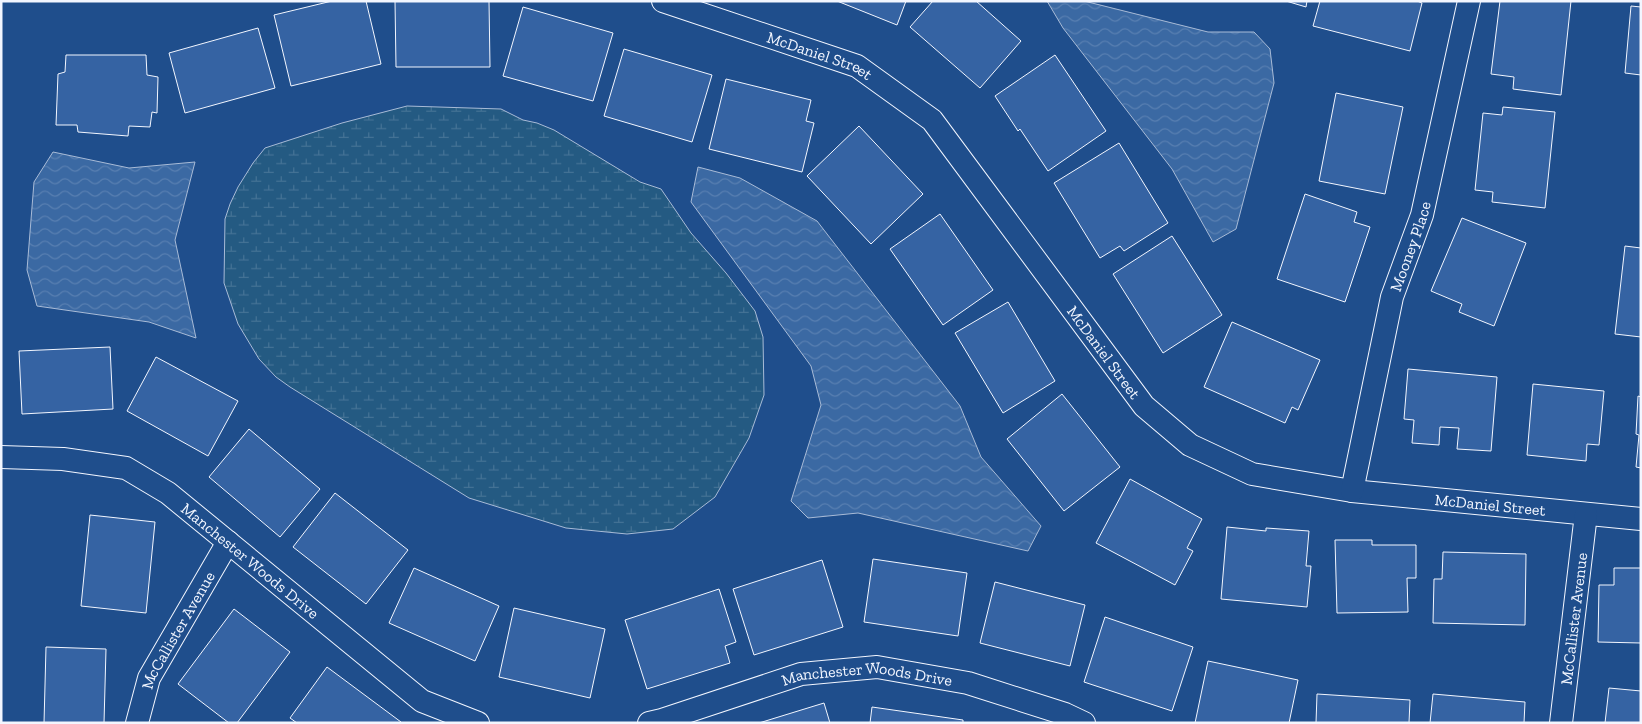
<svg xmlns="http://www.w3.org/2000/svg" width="1642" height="724" viewBox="0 0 1642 724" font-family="'Zilla Slab',serif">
  <defs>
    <pattern id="wetland-marsh" width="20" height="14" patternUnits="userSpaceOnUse" patternTransform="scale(1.25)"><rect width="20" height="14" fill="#245a82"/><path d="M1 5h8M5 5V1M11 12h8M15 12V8" fill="none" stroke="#447295"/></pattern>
    <pattern id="water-waves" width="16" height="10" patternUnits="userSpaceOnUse" patternTransform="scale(1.25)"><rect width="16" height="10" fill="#3b69a3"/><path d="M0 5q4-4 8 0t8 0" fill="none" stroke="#587fb1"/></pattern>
  </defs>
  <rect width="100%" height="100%" fill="#1f4e8c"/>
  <!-- wetland -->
  <path fill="url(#wetland-marsh)" stroke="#a8bbd7" d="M407,106L501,109L523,120L537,123L554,130L640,182L661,189L691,233L726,273L755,311L763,337L764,395L749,438L715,497L673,529L627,534L566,528L469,498L290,387L276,377L259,359L238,324L224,283L225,219L230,204L238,187L253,163L265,148L342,123Z"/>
  <!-- water -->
  <path fill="url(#water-waves)" stroke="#a8bbd7" d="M1047,1H1084L1208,32H1254L1270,49L1274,83L1236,229L1213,242L1172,169L1063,28Z
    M53,152L129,168L195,162L175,240L196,338L149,322L37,306L27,270L34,182Z
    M698,167L740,178L817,221L960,406L981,457L1041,526L1028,551L858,513L808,518L791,501L821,405L811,366L691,202Z"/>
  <!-- building -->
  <path fill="#3563a3" stroke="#f2f6ff" d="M332,1H366L381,64L291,86L274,15Z
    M395,1H489L490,67H396Z
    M837,1H906L897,25Z
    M933,1H976L1021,41L980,88L910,27Z
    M1286,1H1307L1306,7Z
    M1320,1H1417L1422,3L1410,51L1313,26Z
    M1500,1H1571L1561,95L1513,89L1514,77L1491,74Z
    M1631,6L1641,7V75L1625,73Z
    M523,7L613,33L593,101L503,76Z
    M258,28L275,88L185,113L169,53Z
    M624,49L712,75L692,142L604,116Z
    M66,55H146L147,75L158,77L157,113L152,112L150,127L129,126L128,136L78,132L77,125H56L58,74L65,72Z
    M1055,55L1106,131L1048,171L1020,129L1018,131L995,96Z
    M726,79L811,100L806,121L814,123L802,172L709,149Z
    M1336,93L1403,107L1385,194L1319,181Z
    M1503,107L1555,112L1545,208L1492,202L1493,192L1475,190L1483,113L1502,115Z
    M859,126L923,194L871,244L807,176Z
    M1119,143L1168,223L1124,251L1120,246L1100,258L1054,183Z
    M1305,194L1357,212L1354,222L1370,227L1345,302L1277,279Z
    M940,214L993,290L943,325L890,249Z
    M1462,218L1526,243L1494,326L1459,312L1462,304L1431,291Z
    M1172,236L1222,315L1163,353L1113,274Z
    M1625,246L1641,248V337L1615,334Z
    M1008,302L1055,381L1003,413L955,333Z
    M1232,322L1320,360L1298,410L1292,407L1285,423L1204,387Z
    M110,347L113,409L22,414L19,351Z
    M156,357L238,401L208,456L127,411Z
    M1408,369L1497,377L1491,451L1457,449L1459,428L1440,427L1439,445L1412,443L1414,420L1404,419Z
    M1533,384L1604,391L1599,445L1587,444L1586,461L1527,455Z
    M1062,394L1120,467L1064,511L1007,439Z
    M1638,396L1641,397V468L1636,467L1639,435L1636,434Z
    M249,429L320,489L280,537L209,477Z
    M1130,479L1202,519L1187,548L1193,551L1175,585L1096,543Z
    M335,493L408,550L366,604L293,547Z
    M90,515L155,522L146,613L81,606Z
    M1227,527L1266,531V528L1309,531L1306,566H1311L1307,607L1221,599Z
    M1335,540H1372V545H1416V578H1407L1408,612L1337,613Z
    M1443,552L1526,554L1525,625L1433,623L1434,579H1442Z
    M873,559L967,573L958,636L864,622Z
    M822,560L843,627L754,655L733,589Z
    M414,568L499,606L475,661L389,623Z
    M1614,568H1641V643L1598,642L1599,585H1614Z
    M995,582L1085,605L1070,666L980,643Z
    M719,589L736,642L725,646L730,663L647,689L625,620Z
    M514,608L605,629L590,698L499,677Z
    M234,609L290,652L237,723H229L178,684Z
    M1105,617L1193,647L1172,711L1084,682Z
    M46,647L106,649L104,723H44Z
    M1208,661L1298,680L1289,723H1195Z
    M327,667L401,722L400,723H297L290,718Z
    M1609,688L1641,691V723H1605Z
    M1317,694L1410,700L1409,723H1316Z
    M1433,694L1525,702L1524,723H1430Z
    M824,703L830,723H759Z
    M872,707L963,720V723H870Z"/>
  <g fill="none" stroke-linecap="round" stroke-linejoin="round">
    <defs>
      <g id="minor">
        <path id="s1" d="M663,1L857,66L932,120L1144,406L1190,445L1252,474L1352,491L1641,519"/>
        <path id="s2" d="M1,457L63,459L126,468L168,493L422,701L478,723"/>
        <path id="s3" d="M1352,491L1392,297L1422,215L1469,1"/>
        <path id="s4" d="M137,723L149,678L228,542"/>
        <path id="s5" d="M649,723L662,720L801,674L877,667L968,683L1065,714L1084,723"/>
        <path id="s6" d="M1561,723L1586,514"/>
      </g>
    </defs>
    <!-- minor casing -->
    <use href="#minor" stroke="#f2f6ff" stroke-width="24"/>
    <!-- minor -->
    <use href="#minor" stroke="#1f4e8c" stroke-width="22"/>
  </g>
  <g text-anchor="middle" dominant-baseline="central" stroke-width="4" stroke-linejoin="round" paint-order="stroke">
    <!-- street labels -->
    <g font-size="16" fill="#f2f6ff" stroke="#1f4e8c">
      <text stroke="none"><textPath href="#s1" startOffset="166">McDaniel Street</textPath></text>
      <text stroke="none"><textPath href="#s3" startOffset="252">Mooney Place</textPath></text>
      <text stroke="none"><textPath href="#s1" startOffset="586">McDaniel Street</textPath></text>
      <text stroke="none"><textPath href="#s1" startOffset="1022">McDaniel Street</textPath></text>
      <text stroke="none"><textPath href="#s2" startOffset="281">Manchester Woods Drive</textPath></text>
      <text stroke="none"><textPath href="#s6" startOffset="105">McCallister Avenue</textPath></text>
      <text stroke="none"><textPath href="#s4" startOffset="102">McCallister Avenue</textPath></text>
      <text stroke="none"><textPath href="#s5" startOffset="226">Manchester Woods Drive</textPath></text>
    </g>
  </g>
  <!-- border -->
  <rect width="1642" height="724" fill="none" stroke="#f2f6ff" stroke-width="5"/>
</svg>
